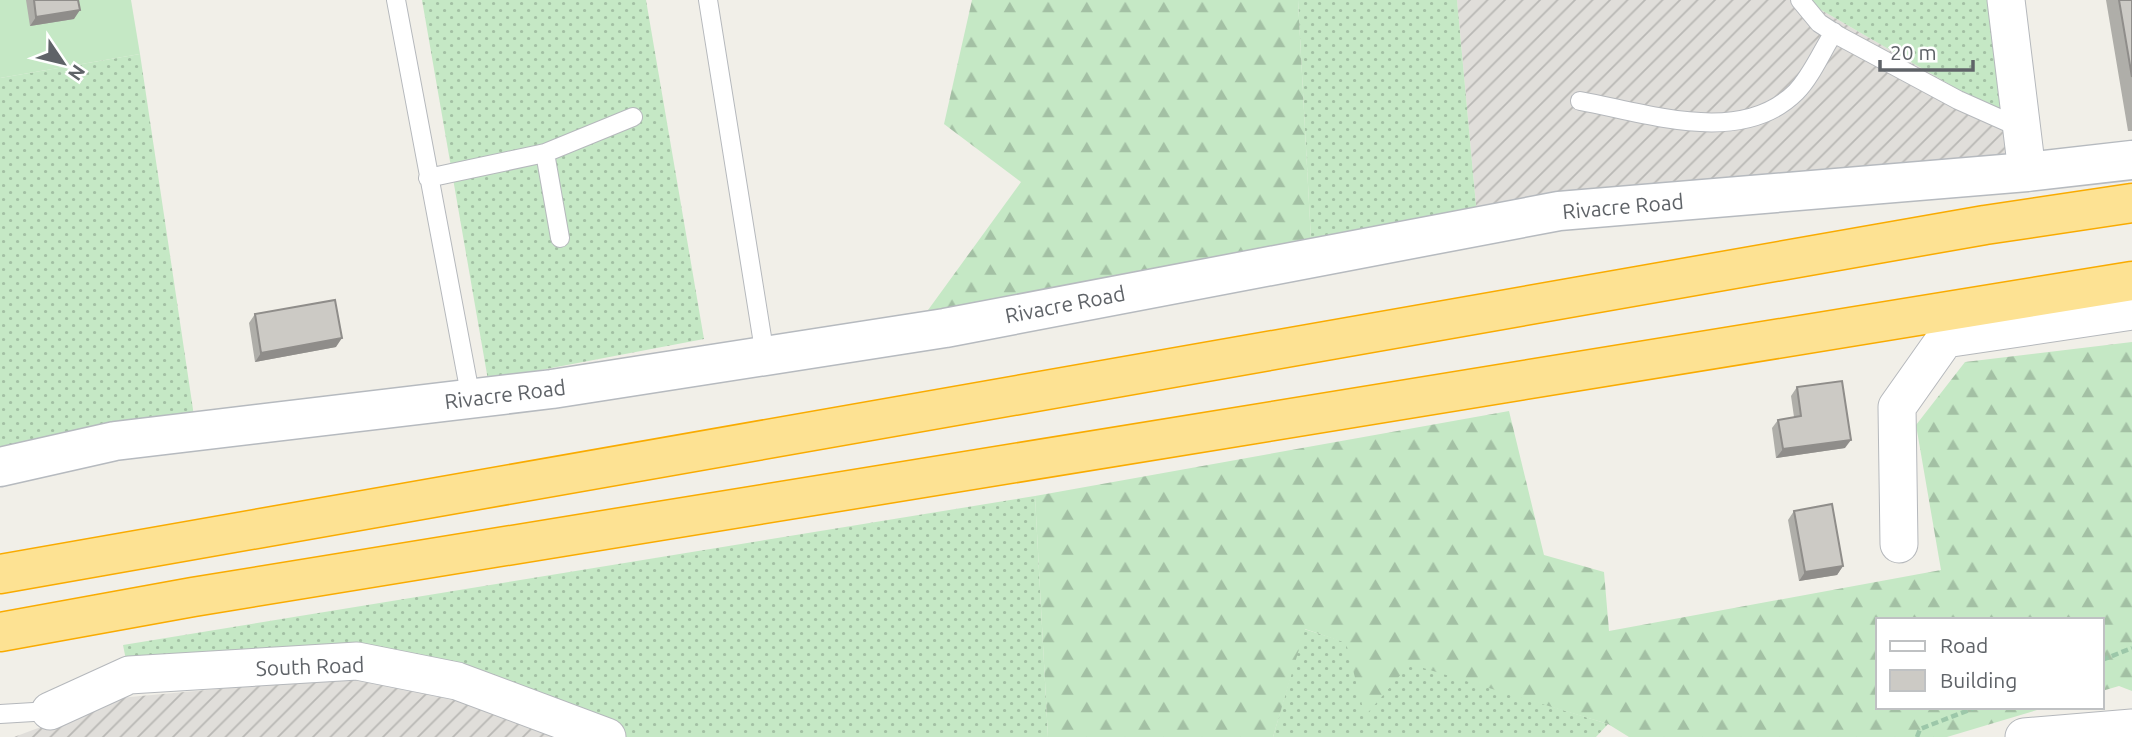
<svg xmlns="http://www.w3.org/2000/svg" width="2132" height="737" viewBox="0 0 2132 737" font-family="Ubuntu,sans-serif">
  <defs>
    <pattern id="industrial-furrows" width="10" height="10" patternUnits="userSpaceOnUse" patternTransform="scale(1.75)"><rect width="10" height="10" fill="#e0deda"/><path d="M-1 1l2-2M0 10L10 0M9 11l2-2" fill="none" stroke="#b9b8b5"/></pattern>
    <pattern id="grass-dots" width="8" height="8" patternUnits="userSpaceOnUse" patternTransform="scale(1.75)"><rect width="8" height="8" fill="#c5e8c5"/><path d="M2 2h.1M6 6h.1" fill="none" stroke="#a3c0a4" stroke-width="1.8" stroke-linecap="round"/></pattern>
    <pattern id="forest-firs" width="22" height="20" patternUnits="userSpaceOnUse" patternTransform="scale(1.75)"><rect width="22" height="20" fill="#c5e8c5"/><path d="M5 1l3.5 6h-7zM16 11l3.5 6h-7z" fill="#a3c0a4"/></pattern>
  </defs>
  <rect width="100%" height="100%" fill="#f1efe8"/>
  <!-- industrial -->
  <path fill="url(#industrial-furrows)" d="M1457,0H1804L2009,119L2010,168L1478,227Z
    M358,676L476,698L559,737H14L119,698Z"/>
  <!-- grass -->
  <path fill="url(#grass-dots)" d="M422,0H646L704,339L488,380Z
    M1298,0H1457L1478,227L1311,240Z
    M1804,0H1991L2009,119Z
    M140,54L194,416L0,453V78Z
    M1035,496L1048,737H607L457,681L129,675L123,645Z
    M1304,629L1608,724L1596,737H1273Z"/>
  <!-- forest -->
  <path fill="url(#forest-firs)" d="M972,0H1298L1311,240L1126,273L923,317L1021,182L944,124Z
    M2132,342V691L2119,686L2102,691V620H1878V707H2047L1947,737H1629L1608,724L1410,664L1365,716L1346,643L1305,629L1273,737H1048L1035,496L1509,411L1544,555L1604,572L1609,631L1941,570L1916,425L1965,362Z"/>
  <!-- pitch -->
  <path fill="#c5e8c5" d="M0,0H131L140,54L0,78Z"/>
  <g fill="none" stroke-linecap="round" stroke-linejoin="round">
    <defs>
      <path id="service" d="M396,0L471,399
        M708,0L765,356
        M1800,0L1819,23L1839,36L1958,100L2023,129
        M1580,101C1647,113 1741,147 1796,92C1811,77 1822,51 1834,32
        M545,153L560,238
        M428,178L545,153L633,117
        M0,714L50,711"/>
      <path id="minor" d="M2006,0L2027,172
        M1899,544L1897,407L1945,339L2132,311
        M50,711L129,675L357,661L457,681L607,737
        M2024,737L2132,728"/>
      <path id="secondary" d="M0,467L115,441L552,389L945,328L1559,211L2027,172L2132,160"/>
      <path id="motorway" d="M0,574L1985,225L2132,203
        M0,632L193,597L2132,281"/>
    </defs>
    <!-- service casing -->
    <use href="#service" stroke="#b5b8bc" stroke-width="20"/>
    <!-- minor casing -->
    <use href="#minor" stroke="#b5b8bc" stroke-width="39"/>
    <!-- secondary casing -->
    <use href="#secondary" stroke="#b6babf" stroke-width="41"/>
    <!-- motorway casing -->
    <use href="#motorway" stroke="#f9ab00" stroke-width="41"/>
    <!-- path -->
    <path stroke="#9cc7a9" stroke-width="4.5" stroke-dasharray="7 3.5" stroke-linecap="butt" d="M2102,660L2132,648
      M1917,737L1920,729L1977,707"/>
    <!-- service -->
    <use href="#service" stroke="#fff" stroke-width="18"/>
    <!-- minor -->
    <use href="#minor" stroke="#fff" stroke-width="37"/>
    <!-- secondary -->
    <use href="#secondary" stroke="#fff" stroke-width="38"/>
    <!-- motorway -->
    <use href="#motorway" stroke="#fde293" stroke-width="38"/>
  </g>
  <!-- wall -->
  <path fill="#afaea9" d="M26,0H78L74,19L30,26Z
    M2106,0H2132V131H2128Z
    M255,314L336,347L255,362L249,323Z
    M1797,387L1845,448L1776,458L1772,428L1778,420L1794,417L1791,396Z
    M1794,511L1843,566L1837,575L1799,581L1788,520Z"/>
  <!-- shaded-wall -->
  <path fill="#8f8d8a" d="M80,10L74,19L30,26L36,17Z
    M342,338L336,347L255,362L261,353Z
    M1851,440L1845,448L1776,458L1783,449Z
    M1843,566L1837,575L1799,581L1805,572Z"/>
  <!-- building -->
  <path fill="#cccac5" stroke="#8f8d8a" stroke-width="2" d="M34,0H78L80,10L36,17Z
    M2119,0H2132V77Z
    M335,300L342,338L261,353L255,314Z
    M1842,381L1851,440L1783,449L1778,420L1801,416L1797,387Z
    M1832,504L1843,566L1805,572L1794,511Z"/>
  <g text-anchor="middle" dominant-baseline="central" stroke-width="6" stroke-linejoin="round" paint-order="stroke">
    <!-- street labels -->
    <g font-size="21" fill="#5f6368" stroke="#fff">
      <text transform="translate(1623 206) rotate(-5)">Rivacre Road</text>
      <text transform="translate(1065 304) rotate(-11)">Rivacre Road</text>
      <text transform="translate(505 394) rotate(-7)">Rivacre Road</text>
      <text transform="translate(310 666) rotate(-2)">South Road</text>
    </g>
  </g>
  <!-- legend -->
  <rect x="1876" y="618" width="228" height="91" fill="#ffffff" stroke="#bfc1c3" stroke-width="2"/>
  <rect x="1890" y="641" width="35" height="10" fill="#ffffff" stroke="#bfc1c3" stroke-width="2"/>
  <text x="1940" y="653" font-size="21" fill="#5f6368">Road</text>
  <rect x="1890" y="670" width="35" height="21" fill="#cccac5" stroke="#bfc1c3" stroke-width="2"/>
  <text x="1940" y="688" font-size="21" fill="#5f6368">Building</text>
  <!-- north arrow -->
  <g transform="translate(63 63) rotate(125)" stroke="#ffffff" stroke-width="5" paint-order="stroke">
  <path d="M0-5L12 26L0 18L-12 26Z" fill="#5f6368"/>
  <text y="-10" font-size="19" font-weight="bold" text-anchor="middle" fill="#5f6368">N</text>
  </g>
  <!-- scale -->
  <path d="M1880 60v10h93v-10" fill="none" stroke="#5f6368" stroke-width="3.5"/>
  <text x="1890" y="60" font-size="21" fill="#5f6368" stroke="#ffffff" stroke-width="5" paint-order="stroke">20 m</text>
</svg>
